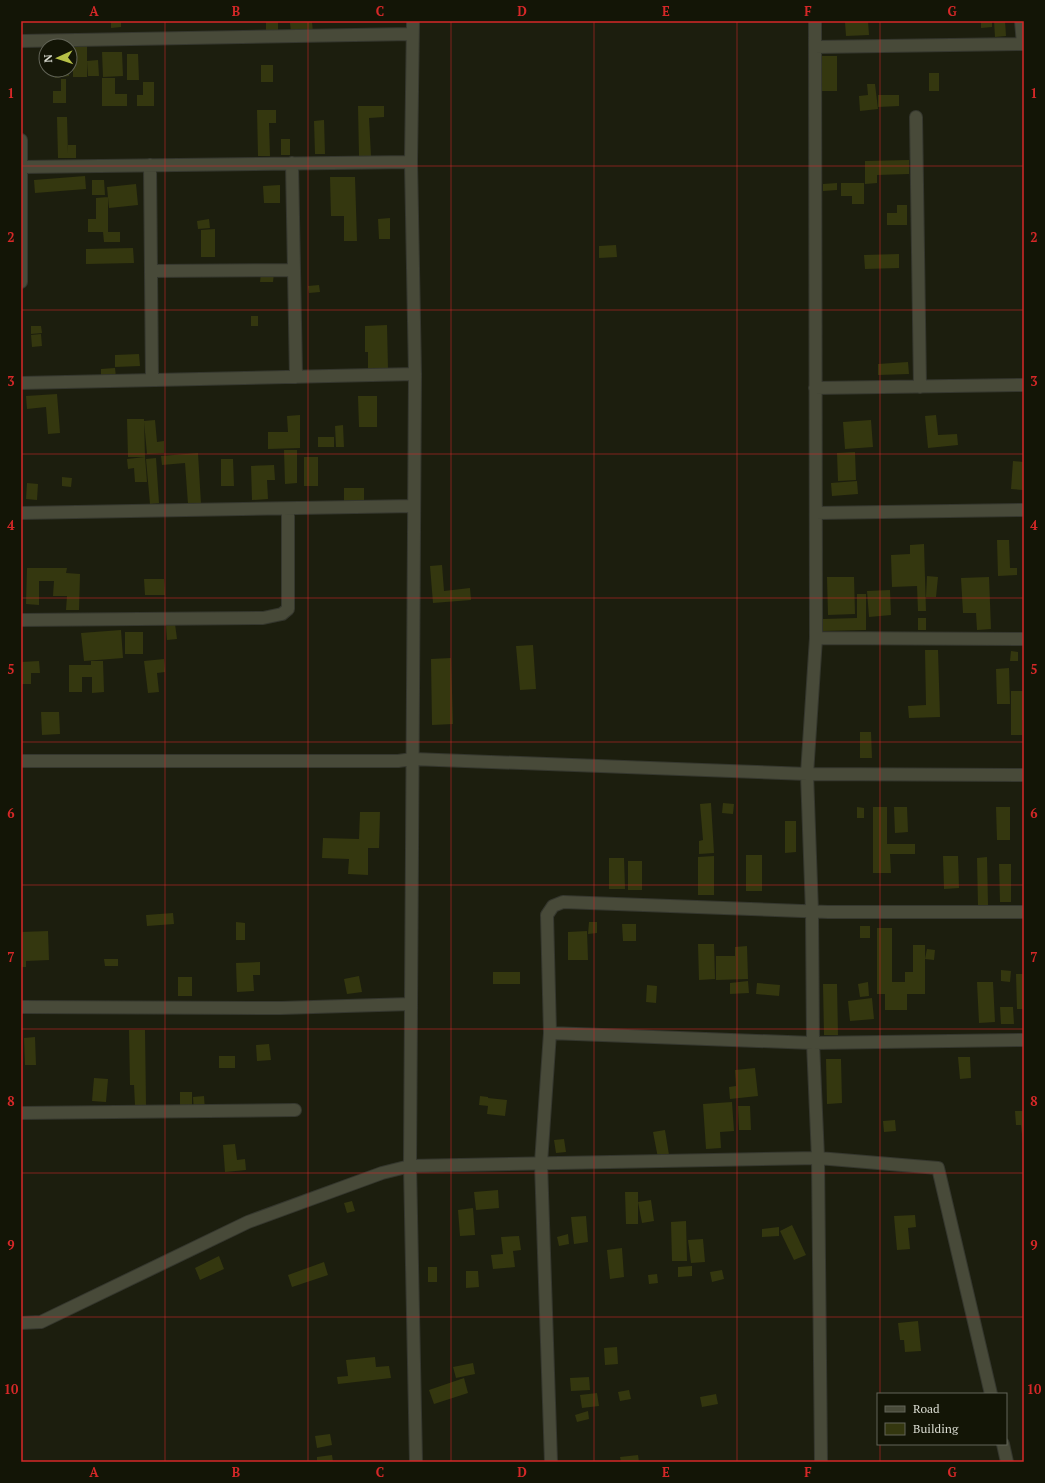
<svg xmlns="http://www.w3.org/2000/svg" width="1045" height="1483" viewBox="0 0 1045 1483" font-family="'PT Serif',serif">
  <rect width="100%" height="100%" fill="#1c1e0e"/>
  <!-- building -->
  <path fill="#34370f" d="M111,21H121V27L111,28Z
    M266,21H278V31L266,32Z
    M868,21L869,35L846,36L845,22Z
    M981,21H992V27L981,28Z
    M994,21H1005L1006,36L995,37Z
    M312,22L313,32L291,33L290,23Z
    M73,46H87V77H73Z
    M102,52H122L123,76L103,77Z
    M127,54H138L139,80H127Z
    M820,56H837V91H821Z
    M98,60L99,76H88L87,61Z
    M261,65H273V82H261Z
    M54,70H69V76L55,78Z
    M929,73H939V91H929Z
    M102,78H115V94H127V106H102Z
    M61,79H66V103H53V91H61Z
    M143,82H154V106H137V95H143Z
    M867,84H875L878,109L860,111L859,96L868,95Z
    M878,95H899V106L878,107Z
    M358,106H384V117L369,118L371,156H359Z
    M257,110H276V123H269L270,156H258Z
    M57,117H67L68,154V145H76V158H58Z
    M324,120L325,154H315L314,121Z
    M281,139H290V155H281Z
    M909,160V174L877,175V183L865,184V161Z
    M85,176L86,189L35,193L34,180Z
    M330,177H355L357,241H344V216H331Z
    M92,180H104L105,195H92Z
    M837,183V190L823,191V184Z
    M841,183H864V204H852V196H841Z
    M136,184L138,205L109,208L107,187Z
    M280,185V203H264L263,186Z
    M108,197V232H120V242H104L103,232H88V219H96V198Z
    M897,205H907V225H887V213H897Z
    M390,218V239H379L378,219Z
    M209,219L210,228L198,229L197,221Z
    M215,229V257H201V230Z
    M616,245L617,257L599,258V246Z
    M133,248L134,263L86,264V249Z
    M899,254V268L865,269L864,255Z
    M261,273H274L273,282H260Z
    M319,285L320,292L309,293L308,286Z
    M251,316H258V326H251Z
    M387,325L388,370H368V352H365V326Z
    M31,326H41L42,333L31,334Z
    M41,334L42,346L32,347L31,335Z
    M139,354L140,366L115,367V355Z
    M908,362L909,374L878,375V364Z
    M115,368L116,377H101V369Z
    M57,394L60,433L48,434L46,407L27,409L26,396Z
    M358,396H377V427H359Z
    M300,415V448L268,449V432H288L287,416Z
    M936,415L938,435L957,434L958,445L928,448L925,416Z
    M127,419H144L145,457H128Z
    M155,420L157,442L164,441V453L147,454L144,421Z
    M871,420L873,447L845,449L843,422Z
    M343,425L344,447H336L335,426Z
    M318,437H334V447H318Z
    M284,450H297V483L285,484Z
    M855,452L856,480L838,481L837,453Z
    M198,453L201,504H188L185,463L162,465L161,456Z
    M145,457L147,482H135L134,468L128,469L127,459Z
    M304,457H318V486H304Z
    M156,458L159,503L150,504L146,459Z
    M221,459H233L234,486H221Z
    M1013,461L1024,462L1023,490L1011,489Z
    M274,465L275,480H267L268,499L252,500L251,466Z
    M62,477L72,478L71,487L62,486Z
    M857,481L858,494L832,496L831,483Z
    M27,483L38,484L37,500L26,499Z
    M344,488H364V503H344Z
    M997,540H1009L1010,568H1017V575L998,576Z
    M924,544L926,611H918L917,586L892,587L891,555L910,554V545Z
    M442,565L444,591L470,588L471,600L433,603L430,566Z
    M27,568H67L66,573L80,574L79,610H66L67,596H53L54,581H39V605L26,604Z
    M927,576L938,577L936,597H926Z
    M827,577H854L855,614L828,615Z
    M989,577L991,629L977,630L976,613H963L961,578Z
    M144,579H164L165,595H145Z
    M890,590L891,615L869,617L867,591Z
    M857,594H866V630L823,631V619L857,618Z
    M918,618H926V630H918Z
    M175,624L177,639L167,640L166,625Z
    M121,630L123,658L84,661L81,633Z
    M125,632H143V654H125Z
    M533,645L536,689L520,690L516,646Z
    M925,650H938L940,717L909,718L908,706L926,705Z
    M1011,651L1018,652V661H1010Z
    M451,658L453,724L432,725L431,659Z
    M164,659L165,672L157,673L159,692L148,693L144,661Z
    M39,661L40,673H31V684H22L21,662Z
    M91,661H103L104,692L92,693V677H82V692H69V665H91Z
    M1009,668L1010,704H997L996,669Z
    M1011,691H1024V720H1022V735H1011Z
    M41,712H59L60,734L42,735Z
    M860,732H871L872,758H860Z
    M711,803L714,853L699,854V841L703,840L700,804Z
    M723,803L734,804L733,814L722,813Z
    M857,807L864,808V818H857Z
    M873,807H887V844H915V854H890L891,873H873Z
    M894,807H907L908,832L895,833Z
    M996,807H1010V840H997Z
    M360,812H380L379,848H368V875L348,874L349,859L322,858L323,838L359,839Z
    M785,821H796V852L785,853Z
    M746,855H762V891H746Z
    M714,856V895H698V857Z
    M943,856H958L959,888L944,889Z
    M987,857L988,905L978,906L977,858Z
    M609,858H624L625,889H609Z
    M628,861H642V890H628Z
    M999,864H1011V902H1000Z
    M173,913L174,924L147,926L146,915Z
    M236,922L245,923V940H236Z
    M589,922H597V933L588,934Z
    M622,924H636V941H623Z
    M860,926H870V938H860Z
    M877,928H892V982H905V972H913V945H925V994H907V1010H885V994H877Z
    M48,931L49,960L26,961V967H21V932Z
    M587,931L588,960H568V932Z
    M698,944H714L715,979L699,980Z
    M747,946L748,979L716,980V956H735V947Z
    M927,949L935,950L934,960L925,959Z
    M104,959H118V966H105Z
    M260,962V975H253L254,991L237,992L236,963Z
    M1001,970L1011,971L1010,982L1001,981Z
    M493,972H520V984H493Z
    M1016,974H1024V1009H1017Z
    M359,976L362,992L347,994L344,979Z
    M178,977H192V996H178Z
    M748,981L749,993L730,994V983Z
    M868,982L869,996L860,997L858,984Z
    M977,982H993L995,1022L979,1023Z
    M757,983L780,985L779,996L756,994Z
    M823,984H837L838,1035H824Z
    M647,985L657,986L656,1003L646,1002Z
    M872,998L874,1019L850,1021L848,1001Z
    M1000,1007H1013L1014,1024H1001Z
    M129,1030H145L146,1105H135L134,1085H130Z
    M35,1037L36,1065H25L24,1038Z
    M269,1044L271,1060L257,1061L256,1045Z
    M219,1056H235V1068H219Z
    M958,1057H970L971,1078L960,1079Z
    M826,1059H841L842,1103L827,1104Z
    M755,1068L758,1096L730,1099L729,1087L736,1086L735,1070Z
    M94,1078L108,1079L106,1102L92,1101Z
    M180,1092H192V1111H180Z
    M204,1096L205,1111L194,1112L193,1097Z
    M480,1096L488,1097V1098L507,1100L505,1116L487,1114L488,1106L479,1105Z
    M732,1102L734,1131L720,1132L721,1148L706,1149L703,1104Z
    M738,1106H750L751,1130H739Z
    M1015,1111H1024V1144H1023L1021,1125H1016Z
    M895,1120L896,1131L884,1132L883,1121Z
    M665,1130L669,1155L658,1158L653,1132Z
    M564,1139L566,1152L556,1153L554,1140Z
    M235,1144L237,1160L245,1159L246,1170L225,1172L223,1145Z
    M498,1190L499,1208L476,1210L474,1192Z
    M625,1192H638V1224H626Z
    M651,1200L654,1221L642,1223L638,1202Z
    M352,1201L355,1211L347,1213L344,1203Z
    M473,1208L475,1235L460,1236L458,1210Z
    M915,1215L916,1227L908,1228L910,1249L897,1250L894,1216Z
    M586,1216L588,1242L574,1244L571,1217Z
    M686,1221L687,1261H672L671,1222Z
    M792,1225L806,1255L794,1260L780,1231Z
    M779,1227V1236L762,1237V1229Z
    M568,1234L569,1244L559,1246L557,1237Z
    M519,1236L521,1250L513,1251L515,1267L493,1269L491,1255L503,1254L501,1237Z
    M703,1239L705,1262L691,1263L688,1240Z
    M622,1248L624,1277L610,1279L607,1250Z
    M219,1256L224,1269L200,1280L195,1268Z
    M324,1262L328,1275L292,1287L288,1275Z
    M692,1266V1276L678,1277V1267Z
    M428,1267H437V1282H428Z
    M722,1270L724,1279L712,1282L710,1272Z
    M466,1271H478L479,1287L466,1288Z
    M657,1274L658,1283L649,1284L648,1275Z
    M918,1321L921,1351L905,1352L904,1340H900L898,1323Z
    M617,1347L618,1364L605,1365L604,1348Z
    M375,1357L376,1367L389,1366L391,1378L338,1384L337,1377L348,1376L346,1360Z
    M473,1363L475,1374L456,1378L453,1367Z
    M589,1377L590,1390L571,1391L570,1378Z
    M464,1378L468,1393L434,1404L429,1390Z
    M629,1390L631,1399L620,1401L618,1392Z
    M597,1393L599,1406L582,1408L580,1395Z
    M716,1394L718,1404L702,1407L700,1397Z
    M588,1411L589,1419L577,1422L575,1415Z
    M330,1434L332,1445L317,1448L315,1436Z
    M332,1455L333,1462H317V1457Z
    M638,1455L639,1462H621L620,1457Z"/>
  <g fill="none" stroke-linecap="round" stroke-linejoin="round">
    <defs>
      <path id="street" d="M413,21L411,162L415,374L410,1166L416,1462
        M815,21L816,638L807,774L812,912L813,1043L818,1158L938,1168L991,1394
        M1021,21L1023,44
        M21,41L412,34
        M815,47L1024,44
        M916,117L920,387
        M21,140V282
        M292,163L296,377
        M150,165L152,380
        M22,167L411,162
        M152,271L293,270
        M21,383L415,374
        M815,388L1024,385
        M21,513L414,506
        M816,513L1024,510
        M21,620L263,618L282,614L288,609V509
        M816,638L1024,639
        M21,761H398L413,759L807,774L1024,775
        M21,1007L281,1008L411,1004
        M550,1033L813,1043L1024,1040
        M21,1113L295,1110
        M21,1323L41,1322L248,1222L382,1173L410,1166L818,1158L821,1462
        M1003,1444L1007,1462
        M551,1462L541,1163L550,1033L547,915L553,906L563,902L828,912H1024"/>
    </defs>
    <!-- street casing -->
    <use href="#street" stroke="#35372e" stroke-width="14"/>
    <!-- street -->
    <use href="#street" stroke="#484a39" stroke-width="12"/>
  </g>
  <!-- grid -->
  <path fill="none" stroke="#d62828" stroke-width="1" stroke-opacity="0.55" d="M165,21V1462M308,21V1462M451,21V1462M594,21V1462M737,21V1462M880,21V1394M21,166H1024M21,310H1024M21,454H1024M21,598H1024M21,742H1024M21,885H1024M21,1029H1024M21,1173H1024M21,1317H1024M880,1444V1462"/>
  <!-- border -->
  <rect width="1045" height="1483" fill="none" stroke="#131506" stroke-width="44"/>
  <!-- legend -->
  <rect x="877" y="1393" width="130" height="52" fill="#131506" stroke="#636558"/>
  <rect x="885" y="1406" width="20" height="6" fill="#484a39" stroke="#636558"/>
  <text x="913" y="1413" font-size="12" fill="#dadcd2">Road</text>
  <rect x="885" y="1423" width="20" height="12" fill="#34370f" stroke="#636558"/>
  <text x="913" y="1433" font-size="12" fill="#dadcd2">Building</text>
  <!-- north arrow -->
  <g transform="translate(58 58) rotate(267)"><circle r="19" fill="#131506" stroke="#636558"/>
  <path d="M0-3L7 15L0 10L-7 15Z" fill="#b7c147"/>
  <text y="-6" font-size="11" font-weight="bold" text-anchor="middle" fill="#dadcd2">N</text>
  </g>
  <rect x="22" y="22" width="1001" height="1439" fill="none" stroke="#d62828" stroke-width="1.5"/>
  <g font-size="13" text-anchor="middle" font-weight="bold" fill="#d62828">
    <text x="94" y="16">A</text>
    <text x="236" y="16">B</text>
    <text x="380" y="16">C</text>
    <text x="522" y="16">D</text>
    <text x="666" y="16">E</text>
    <text x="808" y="16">F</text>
    <text x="952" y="16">G</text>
    <text x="11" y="98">1</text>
    <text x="1034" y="98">1</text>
    <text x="11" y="242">2</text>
    <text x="1034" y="242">2</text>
    <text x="11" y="386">3</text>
    <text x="1034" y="386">3</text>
    <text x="11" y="530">4</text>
    <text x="1034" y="530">4</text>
    <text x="11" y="674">5</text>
    <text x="1034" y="674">5</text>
    <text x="11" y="818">6</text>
    <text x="1034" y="818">6</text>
    <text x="11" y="962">7</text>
    <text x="1034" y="962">7</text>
    <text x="11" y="1106">8</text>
    <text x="1034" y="1106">8</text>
    <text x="11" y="1250">9</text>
    <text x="1034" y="1250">9</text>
    <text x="11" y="1394">10</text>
    <text x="1034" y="1394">10</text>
    <text x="94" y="1477">A</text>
    <text x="236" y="1477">B</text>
    <text x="380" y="1477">C</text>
    <text x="522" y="1477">D</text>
    <text x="666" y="1477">E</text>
    <text x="808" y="1477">F</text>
    <text x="952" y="1477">G</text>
  </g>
</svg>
